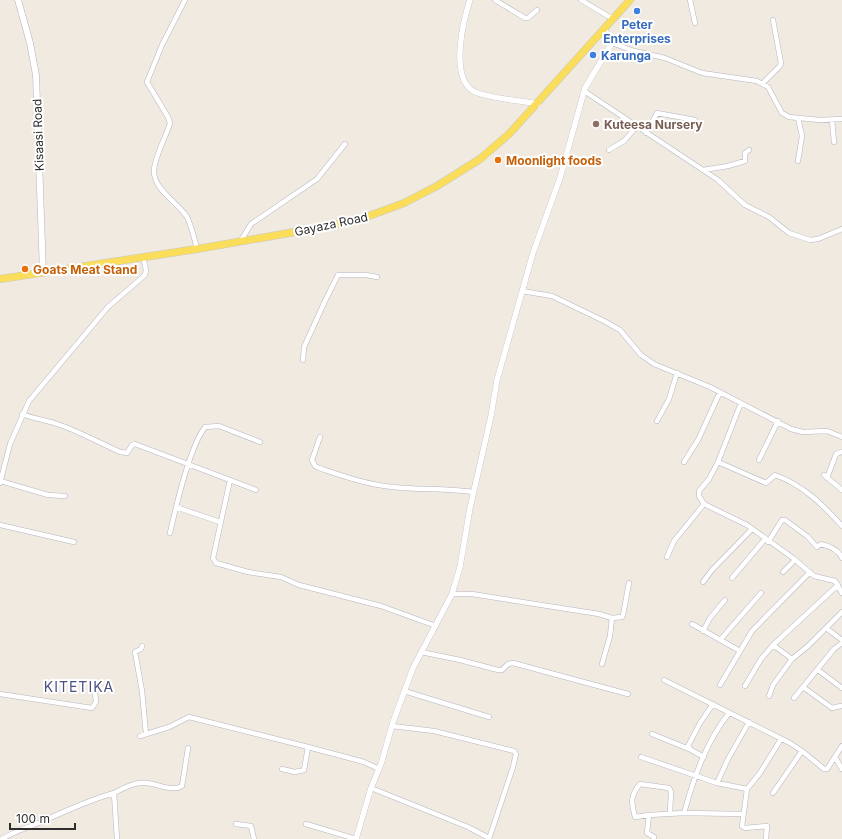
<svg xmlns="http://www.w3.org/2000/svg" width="842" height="839" viewBox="0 0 842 839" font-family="Inter,sans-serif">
  <rect width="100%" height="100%" fill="#f0eae0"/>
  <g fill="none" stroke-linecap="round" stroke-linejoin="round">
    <defs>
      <path id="minor" d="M185,0L162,45L147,82L168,117L170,123C166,137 155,156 154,170C153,190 178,202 187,217C192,227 194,238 197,249
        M495,0L525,18H528L537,10
        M581,0L613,19
        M690,0L695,23
        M612,43L634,51L665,58L702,73L757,81L768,87L782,113L789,117L820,120L842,119
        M763,83L780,66L781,63L773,20
        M584,91L718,180L745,205L769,217L789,233L810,240L818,239L842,229
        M798,118L802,136L798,161
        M832,120L834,142
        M646,133L657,113L695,120
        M609,150L624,141L637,126
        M703,170L728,166L745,161V153L749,150
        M240,242L251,224L317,179L345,144
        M522,291L552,296L604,321L620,330L641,355L654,364L710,387L791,429L803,432L827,431L842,437
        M303,360L304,347L325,301L338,275H366L377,277
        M741,403L718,462L709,479L699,491V496L704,504L747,525L793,558L814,576L835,581L842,593
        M22,414C34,419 47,420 60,425C80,432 100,443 120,452L127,453L132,445L135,444L256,490
        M657,421L669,399L677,373
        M320,437L312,460L315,466L319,468C343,476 368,485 393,487C420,490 447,488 473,492
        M759,460L778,421
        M684,462L698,440L720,392
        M718,462L766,483L775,475C803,485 822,504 842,526
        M824,475L842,490
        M827,478L836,454L842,452
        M230,480L213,558L216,563L248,572L281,577L299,585L381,606L436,626
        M0,481L48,495L65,496
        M0,483L10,444L29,401L108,307L145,275L146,270L143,257
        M176,507L220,522
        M0,525L74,542
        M170,533C176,506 189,448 205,427L219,426L260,442
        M768,542L782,520H785L807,536L817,547L821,544C829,546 839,550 842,558
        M667,557L674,541L704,504
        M783,572L795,560
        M732,578L765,539
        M703,582L712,570L752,529
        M452,594H472L599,614L612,618
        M692,624L740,651
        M826,628L842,640
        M703,631L710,618L725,600
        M720,640L761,593
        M773,645L792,659L808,646L842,612
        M142,646L141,649L135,652L142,691L146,734
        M421,652L460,660L498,670H502L508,664L513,663L628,694
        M602,664L610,636L612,618L622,617L623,615L629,583
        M818,670L842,688
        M664,680L790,743L802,751L824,769H827L842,746
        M720,685L752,631L810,572
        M745,686L761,659L773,645L838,585
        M803,687L832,708L841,706
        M404,691L489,717
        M0,694L92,708L96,702L95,692
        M769,696L773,685L792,659
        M794,698L834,649L842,643
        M392,726L434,731L514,751L516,754L513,767L489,839
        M652,734L689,749
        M140,736L169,727L189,717L308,747
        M641,757L717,783L747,789L760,773L781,739
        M704,757L691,750L688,746L700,723L713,704
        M835,757L842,769
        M282,769L295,772L304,770L308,747L364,762L379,769
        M717,783L728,759L749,722
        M371,788L468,827L489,838
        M747,789L742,826L745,828L767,826L766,839
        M114,793C122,789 130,784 140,783C154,781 170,793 182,786L188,748
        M773,793L802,751
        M684,813C694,777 706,742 729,713
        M649,815L635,817C631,802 630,796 640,784L669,788L671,792L670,813
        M236,824L251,826L254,839
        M306,824L356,839
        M2,839C15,831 27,828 41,822C65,811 89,800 114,793L117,839
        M654,839V837L647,833L649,815L684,813L743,814"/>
      <path id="tertiary" d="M470,0C463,21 449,80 475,92C492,99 519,100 538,104
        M356,839L371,788L381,764L393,722L413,668L452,594L460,567L470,508L491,416L497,380L533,253L560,178L585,88L612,43V40L604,29"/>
      <path id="secondary" d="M18,0L30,43L36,75L43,273"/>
      <path id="primary" d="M0,279L197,249L324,227L358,220L404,203L437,186L480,159L509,134L630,0"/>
    </defs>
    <!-- minor casing -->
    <use href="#minor" stroke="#b4b5c2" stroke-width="5.5"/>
    <!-- tertiary casing -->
    <use href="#tertiary" stroke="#b4b5c2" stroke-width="6"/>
    <!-- secondary casing -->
    <use href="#secondary" stroke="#b4b5c2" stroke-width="7"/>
    <!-- primary casing -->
    <use href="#primary" stroke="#c9c9c9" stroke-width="8"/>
    <!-- minor -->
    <use href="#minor" stroke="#fff" stroke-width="4.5"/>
    <!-- tertiary -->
    <use href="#tertiary" stroke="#fff" stroke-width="5.5"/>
    <!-- secondary -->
    <use href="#secondary" stroke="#fff" stroke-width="6"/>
    <!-- primary -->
    <use href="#primary" stroke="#fade5b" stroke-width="7"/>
  </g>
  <!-- markers -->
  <g fill="#3f7fe0" stroke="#fff" stroke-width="1.5">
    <circle cx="637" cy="11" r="4"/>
    <circle cx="593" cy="55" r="4"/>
  </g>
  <circle fill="#8d6e63" stroke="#fff" stroke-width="1.5" cx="596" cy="124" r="4"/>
  <g fill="#e8710a" stroke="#fff" stroke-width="1.5">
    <circle cx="498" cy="160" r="4"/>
    <circle cx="25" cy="269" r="4"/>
  </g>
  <g text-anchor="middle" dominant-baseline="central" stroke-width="4" stroke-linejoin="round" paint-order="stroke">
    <!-- shop labels -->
    <g font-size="12" font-weight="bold" fill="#366cbe" stroke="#fff">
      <text x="637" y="24">Peter<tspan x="637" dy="14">Enterprises</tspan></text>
      <text x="601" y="55" text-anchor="start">Karunga</text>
    </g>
    <!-- education labels -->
    <g font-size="12" font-weight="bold" fill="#785e54" stroke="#fff" text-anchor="start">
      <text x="604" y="124">Kuteesa Nursery</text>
    </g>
    <!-- street labels -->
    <g font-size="12" fill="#2e2e2e" stroke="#fff">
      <text transform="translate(38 135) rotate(-92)">Kisaasi Road</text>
      <text transform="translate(331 224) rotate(-12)">Gayaza Road</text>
    </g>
    <!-- food labels -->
    <g font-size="12" font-weight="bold" fill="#c56008" stroke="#fff" text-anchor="start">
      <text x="506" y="160">Moonlight foods</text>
      <text x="33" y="269">Goats Meat Stand</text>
    </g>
    <!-- quarter labels -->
    <g font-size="14" letter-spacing="1" fill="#4a5183" stroke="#fff">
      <text x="79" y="686">KITETIKA</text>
    </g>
  </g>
  <!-- scale -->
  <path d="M10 823v6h65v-6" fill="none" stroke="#2e2e2e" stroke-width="2"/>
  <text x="16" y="823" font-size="12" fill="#2e2e2e" stroke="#ffffff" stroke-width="3" paint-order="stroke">100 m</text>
</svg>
